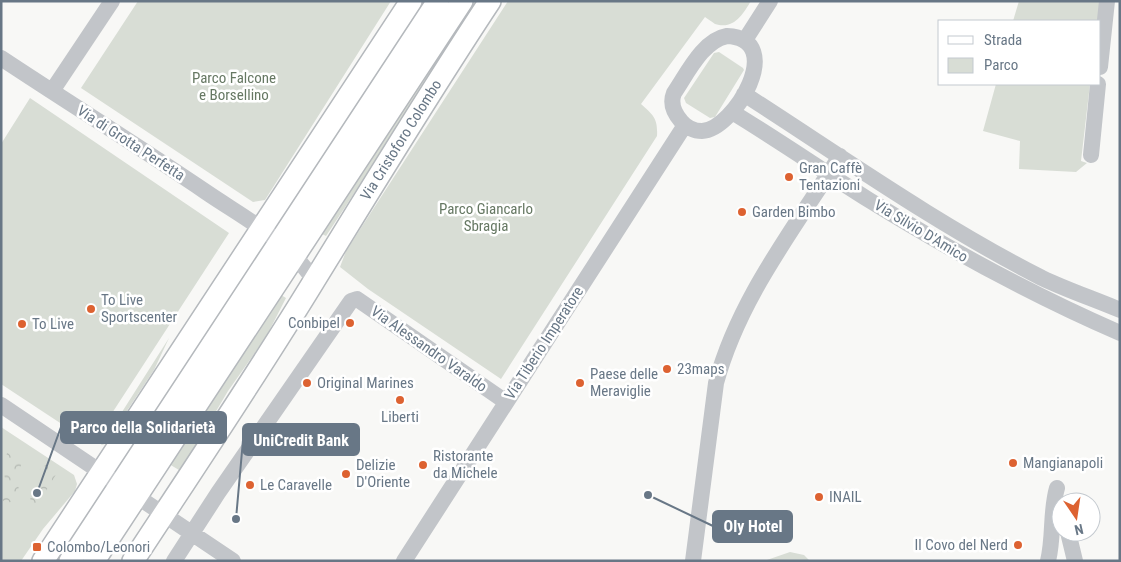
<svg xmlns="http://www.w3.org/2000/svg" width="1121" height="562" viewBox="0 0 1121 562" font-family="'Roboto Condensed',sans-serif">
  <defs>
    <pattern id="forest-crowns" width="20" height="18" patternUnits="userSpaceOnUse" patternTransform="scale(1.25)"><rect width="20" height="18" fill="#d8ddd5"/><path d="M2 6a3 3 0 1 1 6 0M12 15a3 3 0 1 1 6 0" fill="none" stroke="#b3b8b2"/></pattern>
  </defs>
  <rect width="100%" height="100%" fill="#f8f8f6"/>
  <!-- green -->
  <path fill="#d8ddd5" d="M138,1H391L265,200L253,202L81,88Z
    M418,1H427L290,209L284,205Z
    M473,1H481L326,236L320,233Z
    M508,1H751C743,14 734,30 715,24C712,22 708,19 705,17L641,104C653,115 658,118 657,136L501,379L368,289L340,267L346,251Z
    M1019,1H1101L1098,21H1013Z
    M719,52L743,68L744,70L715,117L710,118L686,103L684,98L714,53Z
    M996,84H1090L1081,161L1087,163L1076,172L1019,169L1020,141L983,131Z
    M30,98L229,233L92,444L1,384V144Z
    M281,295L286,298L266,337L228,391L199,440L179,470L169,464Z
    M169,338L154,370L105,444L101,445Z
    M1,427L74,475L77,484L75,491L43,529L21,561H1Z
    M790,552L804,555L810,561H764Z"/>
  <!-- forest -->
  <path fill="url(#forest-crowns)" d="M13,450L20,454L21,466L15,479L20,491L16,501L6,503L1,499V488L5,478L3,469L7,453Z
    M48,463L55,466L57,473L38,504L31,502L30,497L35,486L38,471Z"/>
  <g fill="none" stroke-linecap="round" stroke-linejoin="round">
    <defs>
      <path id="major" d="M43,561L411,1
        M70,561L438,1
        M94,561L462,1
        M133,561C194,468 256,376 314,281C372,187 429,93 490,1"/>
    </defs>
    <!-- major casing -->
    <use href="#major" stroke="#b5b9bd" stroke-width="24"/>
    <!-- minor -->
    <path stroke="#c2c5c9" stroke-width="16" d="M727,36C788,39 734,130 702,131C694,131 686,127 681,121C674,113 670,103 674,93C687,74 703,40 727,36Z
      M745,40L770,1
      M1,58C69,103 138,146 206,192C244,218 290,241 314,281
      M1100,67L1107,1
      M52,91L112,1
      M744,94C842,157 938,225 1042,278C1067,290 1094,299 1120,310
      M732,112C778,140 823,171 869,200C950,250 1032,295 1120,333
      M1091,155L1098,84
      M1,405L233,561
      M1068,532L1075,561
      M174,561L218,493L351,301L357,299L506,402
      M404,561L685,125
      M693,561L716,383C739,298 794,229 840,156
      M1048,561C1054,537 1050,512 1057,488"/>
    <!-- major -->
    <use href="#major" stroke="#fff" stroke-width="21"/>
  </g>
  <!-- markers -->
  <g fill="#dd6231" stroke="#fff" stroke-width="2">
    <circle cx="789" cy="177" r="5"/>
    <circle cx="742" cy="212" r="5"/>
    <circle cx="91" cy="309" r="5"/>
    <circle cx="350" cy="323" r="5"/>
    <circle cx="22" cy="324" r="5"/>
    <circle cx="667" cy="369" r="5"/>
    <circle cx="307" cy="383" r="5"/>
    <circle cx="580" cy="383" r="5"/>
    <circle cx="400" cy="400" r="5"/>
    <circle cx="1013" cy="463" r="5"/>
    <circle cx="423" cy="465" r="5"/>
    <circle cx="346" cy="474" r="5"/>
    <circle cx="250" cy="485" r="5"/>
    <circle cx="819" cy="497" r="5"/>
    <circle cx="1018" cy="545" r="5"/>
    <rect x="32" y="542" width="10" height="10" rx="2.5"/>
  </g>
  <g text-anchor="middle" dominant-baseline="central" stroke-width="5" stroke-linejoin="round" paint-order="stroke">
    <!-- park labels -->
    <g font-size="15" fill="#667863" stroke="#fff">
      <text x="234" y="78">Parco Falcone<tspan x="234" dy="17">e Borsellino</tspan></text>
      <text x="486" y="209">Parco Giancarlo<tspan x="486" dy="17">Sbragia</tspan></text>
    </g>
    <!-- street labels -->
    <g font-size="15" fill="#687786" stroke="#fff">
      <text transform="translate(401 140) rotate(-58)">Via Cristoforo Colombo</text>
      <text transform="translate(131 143) rotate(33)">Via di Grotta Perfetta</text>
      <text transform="translate(921 231) rotate(31)">Via Silvio D'Amico</text>
      <text transform="translate(544 343) rotate(-57)">Via Tiberio Imperatore</text>
      <text transform="translate(429 349) rotate(35)">Via Alessandro Varaldo</text>
    </g>
    <!-- poi labels -->
    <g font-size="15" fill="#687786" stroke="#fff" text-anchor="start">
      <text x="799" y="168">Gran Caffè<tspan x="799" dy="17">Tentazioni</tspan></text>
      <text x="752" y="212">Garden Bimbo</text>
      <text x="101" y="300">To Live<tspan x="101" dy="17">Sportscenter</tspan></text>
      <text x="340" y="323" text-anchor="end">Conbipel</text>
      <text x="32" y="324">To Live</text>
      <text x="677" y="369">23maps</text>
      <text x="590" y="374">Paese delle<tspan x="590" dy="17">Meraviglie</tspan></text>
      <text x="317" y="383">Original Marines</text>
      <text x="400" y="417" text-anchor="middle">Liberti</text>
      <text x="433" y="456">Ristorante<tspan x="433" dy="17">da Michele</tspan></text>
      <text x="1023" y="463">Mangianapoli</text>
      <text x="356" y="465">Delizie<tspan x="356" dy="17">D'Oriente</tspan></text>
      <text x="260" y="485">Le Caravelle</text>
      <text x="829" y="497">INAIL</text>
      <text x="1008" y="545" text-anchor="end">Il Covo del Nerd</text>
      <text x="47" y="547">Colombo/Leonori</text>
    </g>
  </g>
  <!-- callouts -->
  <path fill="none" stroke="#687786" stroke-width="2" d="M37 493L61 427M236 519L243 440M648 495L713 526"/>
  <g fill="#687786" stroke="#fff" stroke-width="2">
    <circle cx="37" cy="493" r="5"/>
    <circle cx="236" cy="519" r="5"/>
    <circle cx="648" cy="495" r="5"/>
  </g>
  <g fill="#687786" stroke="#687786" stroke-width="2">
    <rect x="61" y="412" width="165" height="31" rx="5"/>
    <rect x="243" y="424" width="116" height="31" rx="5"/>
    <rect x="713" y="511" width="79" height="31" rx="5"/>
  </g>
  <g font-size="16" text-anchor="middle" font-weight="bold" fill="#fff">
    <text x="143" y="433">Parco della Solidarietà</text>
    <text x="301" y="446">UniCredit Bank</text>
    <text x="753" y="532">Oly Hotel</text>
  </g>
  <!-- border -->
  <rect width="1121" height="562" fill="none" stroke="#687786" stroke-width="5"/>
  <!-- legend -->
  <rect x="938" y="20" width="162" height="65" fill="#ffffff" stroke="#c3c9cf"/>
  <rect x="948" y="36" width="25" height="8" fill="#ffffff" stroke="#c3c9cf"/>
  <text x="984" y="45" font-size="15" fill="#687786">Strada</text>
  <rect x="948" y="58" width="25" height="15" fill="#d8ddd5" stroke="#c3c9cf"/>
  <text x="984" y="70" font-size="15" fill="#687786">Parco</text>
  <!-- north arrow -->
  <g transform="translate(1076 517) rotate(167)"><circle r="24" fill="#ffffff" stroke="#c3c9cf"/>
  <path d="M0-4L9 19L0 12L-9 19Z" fill="#dd6231"/>
  <text y="-8" font-size="14" font-weight="bold" text-anchor="middle" fill="#687786">N</text>
  </g>
</svg>
